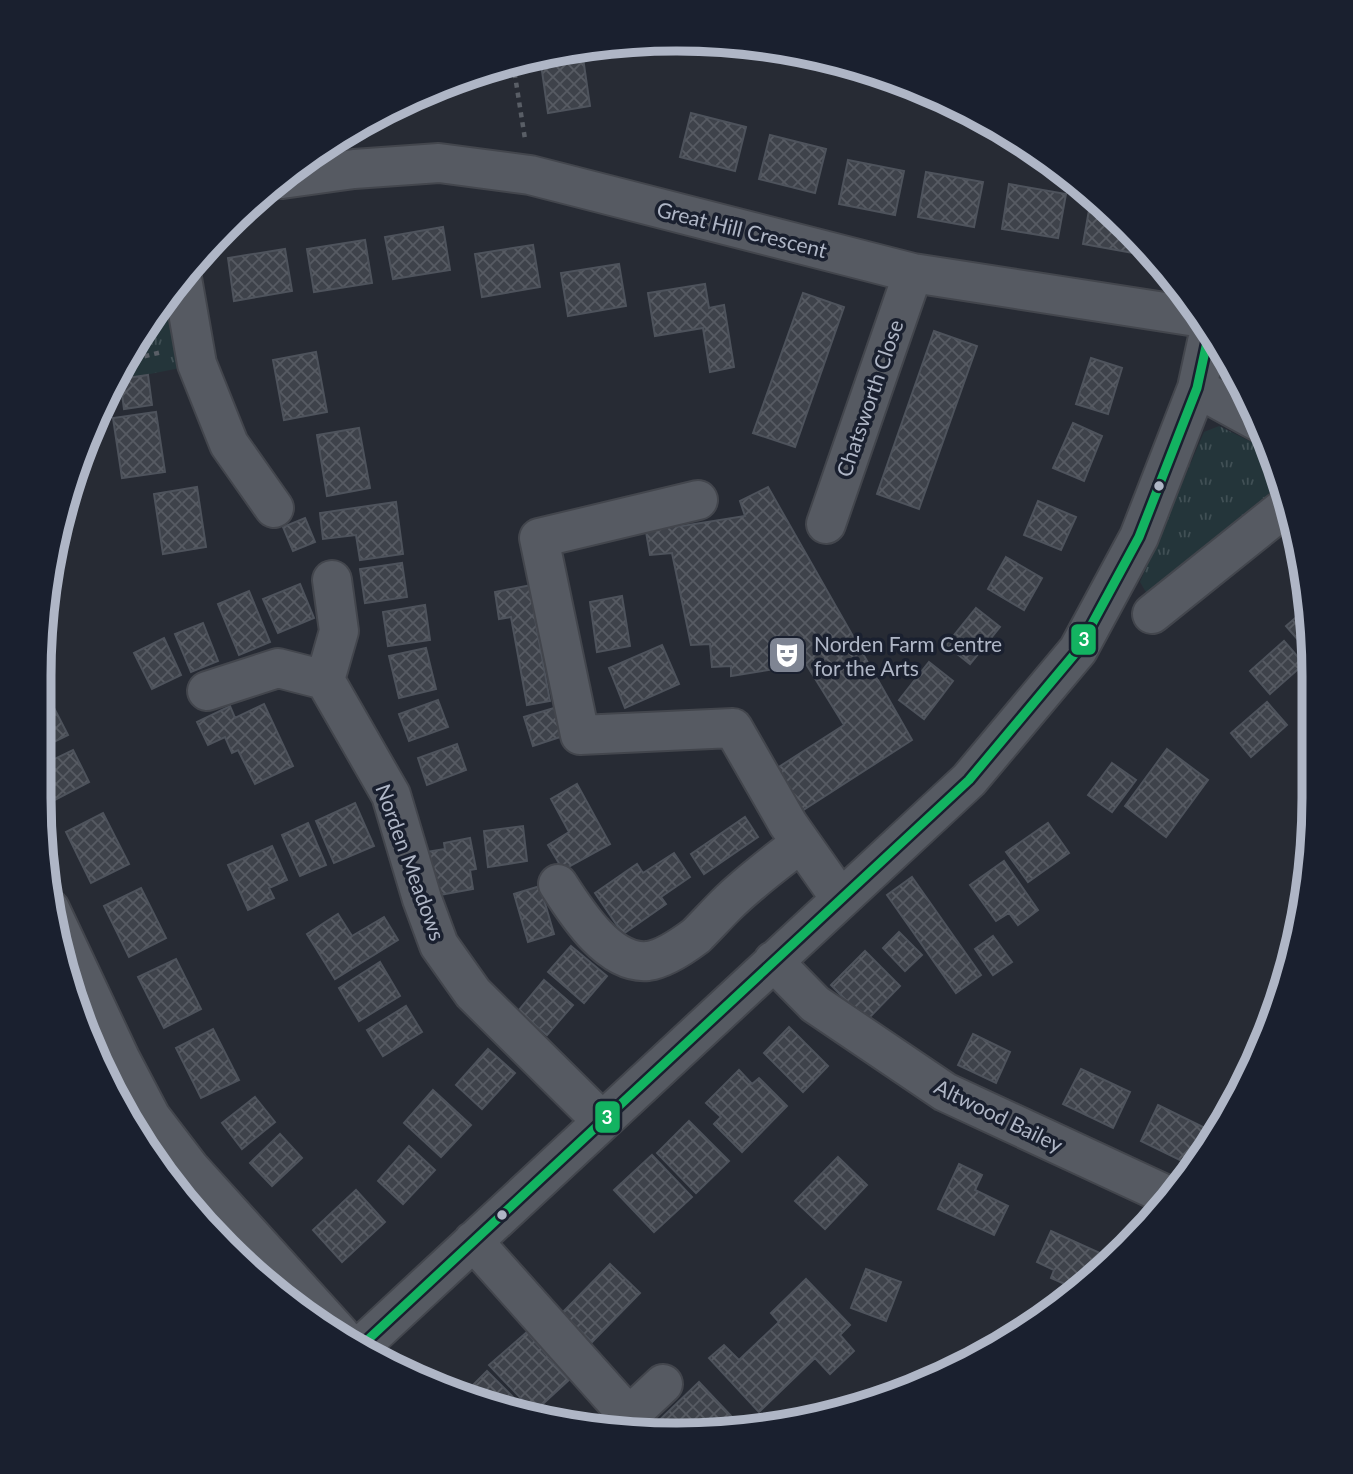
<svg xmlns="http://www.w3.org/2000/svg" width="1353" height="1474" viewBox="0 0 1353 1474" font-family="Lato,sans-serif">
  <defs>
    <pattern id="grass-tufts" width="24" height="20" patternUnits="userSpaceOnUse" patternTransform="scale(1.75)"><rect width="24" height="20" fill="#24353a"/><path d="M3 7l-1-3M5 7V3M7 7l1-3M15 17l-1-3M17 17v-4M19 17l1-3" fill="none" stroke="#415055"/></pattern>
    <pattern id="building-cross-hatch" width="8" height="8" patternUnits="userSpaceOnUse" patternTransform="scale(1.75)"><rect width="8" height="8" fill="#3e424a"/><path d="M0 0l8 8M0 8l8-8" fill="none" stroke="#575b63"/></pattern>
  </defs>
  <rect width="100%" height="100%" fill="#272b34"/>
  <!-- grass -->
  <path fill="url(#grass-tufts)" d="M168,295L180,368L115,381L146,322Z
    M1219,426L1272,452L1282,485L1150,599L1140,582L1204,432Z
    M205,1212L284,1296L256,1277L199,1216Z"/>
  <!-- building -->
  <path fill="url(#building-cross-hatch)" stroke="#4e535c" stroke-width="2" d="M582,51L590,106L548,113L540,57Z
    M691,113L746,127L735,171L680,157Z
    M770,135L826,149L815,193L759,179Z
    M848,160L904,171L895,215L839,204Z
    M926,172L983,182L974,227L918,217Z
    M1009,184L1066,194L1058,238L1002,229Z
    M1091,199L1097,200L1128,226L1141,242L1139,254L1083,244Z
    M443,227L450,270L393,279L385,237Z
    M365,240L372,283L314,292L307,249Z
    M533,245L540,287L482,297L475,254Z
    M285,249L292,291L234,301L228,258Z
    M619,264L626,306L568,316L561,273Z
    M705,284L709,308L724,305L734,367L710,372L703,328L655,336L648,293Z
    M803,293L844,307L795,447L753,433Z
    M934,331L977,346L919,509L877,494Z
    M316,352L327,412L284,420L273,360Z
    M1091,358L1122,368L1108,414L1076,404Z
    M148,375L152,405L124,409L120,379Z
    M156,412L165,472L122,478L113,418Z
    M1073,423L1102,436L1084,481L1053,468Z
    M359,428L370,488L327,496L317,435Z
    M197,487L206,547L163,554L154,494Z
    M768,487L912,740L797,814L771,772L844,725L806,664L731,676V666L712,667L710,644L691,645L672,553L650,555L644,520L670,509L676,527L745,516L740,501Z
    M1038,501L1076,517L1061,550L1024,535Z
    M396,502L403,554L360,560L356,535L323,539L320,513Z
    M305,518L315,542L293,551L283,527Z
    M1006,557L1042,578L1024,610L988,589Z
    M402,563L407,597L365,603L360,569Z
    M300,584L314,618L278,633L263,599Z
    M537,584L542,612L534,613L550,701L527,705L511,617L499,619L495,592Z
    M249,591L270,642L239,655L218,604Z
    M622,596L630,646L597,652L590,602Z
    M425,605L430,640L388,646L383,612Z
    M1308,607L1313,656H1312L1286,626Z
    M976,608L1000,627L970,664L946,645Z
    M203,623L218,661L191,672L175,634Z
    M164,638L181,675L152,689L134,653Z
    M1284,641L1304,664L1270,694L1250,671Z
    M662,645L679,684L625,708L609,668Z
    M426,648L436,689L399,698L389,656Z
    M929,662L953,681L924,719L899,700Z
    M438,700L448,727L409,741L399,714Z
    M1267,702L1287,725L1251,757L1231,733Z
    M52,704L68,735L41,748L43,708Z
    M264,704L293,766L255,784L238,750L232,753L225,737L208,745L197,722L230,706L235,718Z
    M554,708L563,736L533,746L524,717Z
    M457,744L466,770L427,785L418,758Z
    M1167,749L1208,780L1166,837L1125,806Z
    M73,750L89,782L55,800L40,771V766Z
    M1112,763L1136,780L1112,812L1088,795Z
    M577,784L610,844L563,870L548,845L569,832L551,799Z
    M355,803L374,846L334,863L316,821Z
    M103,813L129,864L91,883L66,832Z
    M745,817L758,837L704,874L691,854Z
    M308,823L326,865L300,876L282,835Z
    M1048,823L1069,853L1028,882L1006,852Z
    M523,826L527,861L488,867L484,831Z
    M470,838L476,869L470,870L473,889L434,896L426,852L445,849L444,843Z
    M272,846L287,880L269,888L274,898L248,910L228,865Z
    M674,853L690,877L661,897L666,904L623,934L595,893L637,864L643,873Z
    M1004,861L1038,910L1018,925L1009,913L996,921L970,885Z
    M912,877L981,975L956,993L887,895Z
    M540,886L554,934L528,942L514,894Z
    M141,888L166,938L129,957L104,906Z
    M338,914L352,936L384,917L398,940L335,979L307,934Z
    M899,932L922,955L905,971L883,948Z
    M993,936L1012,962L993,975L975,949Z
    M571,946L607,976L584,1003L548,972Z
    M865,951L900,986L866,1021L831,985Z
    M176,959L201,1009L164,1028L138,977Z
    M380,962L400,996L359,1021L339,988Z
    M544,980L573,1005L547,1035L518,1011Z
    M406,1006L422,1032L383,1056L367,1030Z
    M789,1027L828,1066L803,1092L764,1053Z
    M213,1029L239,1080L201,1098L176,1048Z
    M973,1034L1010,1052L996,1083L958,1065Z
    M488,1049L515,1073L482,1109L456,1085Z
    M1081,1069L1130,1092L1113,1128L1063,1104Z
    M739,1070L752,1084L759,1078L787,1106L742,1152L714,1124L721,1117L706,1103Z
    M433,1090L471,1125L441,1157L404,1123Z
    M255,1097L275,1122L242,1149L222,1123Z
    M1158,1105L1207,1129L1190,1165L1141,1141Z
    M689,1121L729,1161L696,1193L657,1153Z
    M280,1134L302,1158L272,1186L250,1163Z
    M409,1146L435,1170L403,1204L378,1181Z
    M652,1155L692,1197L654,1232L614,1190Z
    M838,1157L867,1185L825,1229L795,1201Z
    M959,1164L982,1175L975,1190L1008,1206L994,1235L938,1209Z
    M356,1190L385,1222L342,1262L313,1230Z
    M1051,1231L1111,1258L1083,1283L1079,1281L1076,1289L1051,1278L1054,1270L1037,1262Z
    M610,1264L640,1293L592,1342L562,1313Z
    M866,1269L901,1282L886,1321L851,1308Z
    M806,1279L850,1325L840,1335L854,1351L830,1374L815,1358L759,1412L709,1358L724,1345L739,1360L779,1322L771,1313Z
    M527,1332L569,1380L534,1412L489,1365Z
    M487,1371L525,1409L519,1415L512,1414L463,1395Z
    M699,1382L733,1418L720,1429L645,1434Z"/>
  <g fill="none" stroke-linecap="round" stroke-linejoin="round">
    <defs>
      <path id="minor" d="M282,179L354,169L439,163L530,175L913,273L1203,318
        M182,278L197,364L229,444L274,508
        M1197,388L1261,423
        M698,500L539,538L580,735L733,728L788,824L840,898
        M826,524L913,273
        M1152,614L1288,505
        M325,680L391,795L422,899L439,945L473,993L602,1121
        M325,680L339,631L332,580
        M207,691L278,668L325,680
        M558,884C576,912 609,965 648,961C663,959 684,945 696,936C706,926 716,915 726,905C749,882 775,863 801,843
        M50,909L120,1058L151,1117L190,1168L340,1334
        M773,961L815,1004L945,1092L1171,1197
        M473,1241L629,1416L663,1384
        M360,1347L969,780L1078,650L1139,537L1197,388L1210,328"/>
    </defs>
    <!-- minor casing -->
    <use href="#minor" stroke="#43464d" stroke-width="42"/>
    <!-- path -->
    <path stroke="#595e66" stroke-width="4.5" stroke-dasharray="5 5" stroke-linecap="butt" d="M513,63L525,139
      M125,361L162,352"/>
    <!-- minor -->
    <use href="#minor" stroke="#565a62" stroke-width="38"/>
    <defs>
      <path id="bus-1" d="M360,1347L969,780L1078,650L1139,537L1197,388L1210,328"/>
    </defs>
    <!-- bus-1 casing -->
    <use href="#bus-1" stroke="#1a202f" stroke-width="14"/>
    <!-- bus-1 -->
    <use href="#bus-1" stroke="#13b361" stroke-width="9"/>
  </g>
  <!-- icons -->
  <defs>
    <symbol id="theatre-square" viewBox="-11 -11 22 22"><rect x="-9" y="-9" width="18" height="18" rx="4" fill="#7f8593" stroke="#1a202f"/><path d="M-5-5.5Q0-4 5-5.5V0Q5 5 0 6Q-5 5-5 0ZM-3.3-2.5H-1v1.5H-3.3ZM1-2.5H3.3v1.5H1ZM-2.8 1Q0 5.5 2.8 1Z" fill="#fff"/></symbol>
  </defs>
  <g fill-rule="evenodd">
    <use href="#theatre-square" x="765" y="633" width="44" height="44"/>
  </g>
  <!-- markers -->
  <g fill="#afb6c6" stroke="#1a202f" stroke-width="2.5">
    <circle cx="1159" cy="486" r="6"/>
    <circle cx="502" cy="1215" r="6"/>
  </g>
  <g text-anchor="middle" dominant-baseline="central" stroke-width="7" stroke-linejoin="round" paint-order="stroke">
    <!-- street labels -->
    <g font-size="21" fill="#afb6c6" stroke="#1a202f">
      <text transform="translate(742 229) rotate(14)">Great Hill Crescent</text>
      <text transform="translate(869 398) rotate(-71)">Chatsworth Close</text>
      <text transform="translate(411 862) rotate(70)">Norden Meadows</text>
      <text transform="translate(999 1115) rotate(26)">Altwood Bailey</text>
    </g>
    <!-- poi labels -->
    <g font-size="21" fill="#afb6c6" stroke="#1a202f" text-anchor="start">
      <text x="814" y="643">Norden Farm Centre<tspan x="814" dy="24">for the Arts</tspan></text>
    </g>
  </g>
  <!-- crop -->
  <path d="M0 0H1353V1474H0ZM676 51H677A625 625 0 0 1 1302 676V798A625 625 0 0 1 677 1423H676A625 625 0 0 1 51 798V676A625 625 0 0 1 676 51Z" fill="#1a202f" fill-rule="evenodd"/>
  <path fill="none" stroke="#afb6c6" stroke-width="9" d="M676 51H677A625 625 0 0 1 1302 676V798A625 625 0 0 1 677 1423H676A625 625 0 0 1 51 798V676A625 625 0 0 1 676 51Z"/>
  <g stroke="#1a202f" stroke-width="2.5">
    <rect x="1070" y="623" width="27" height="33" rx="7" fill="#13b361"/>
    <rect x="594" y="1100" width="27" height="34" rx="7" fill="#13b361"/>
  </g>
  <g font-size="19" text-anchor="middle" font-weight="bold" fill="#fff">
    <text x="1084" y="646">3</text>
    <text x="607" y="1124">3</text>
  </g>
</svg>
